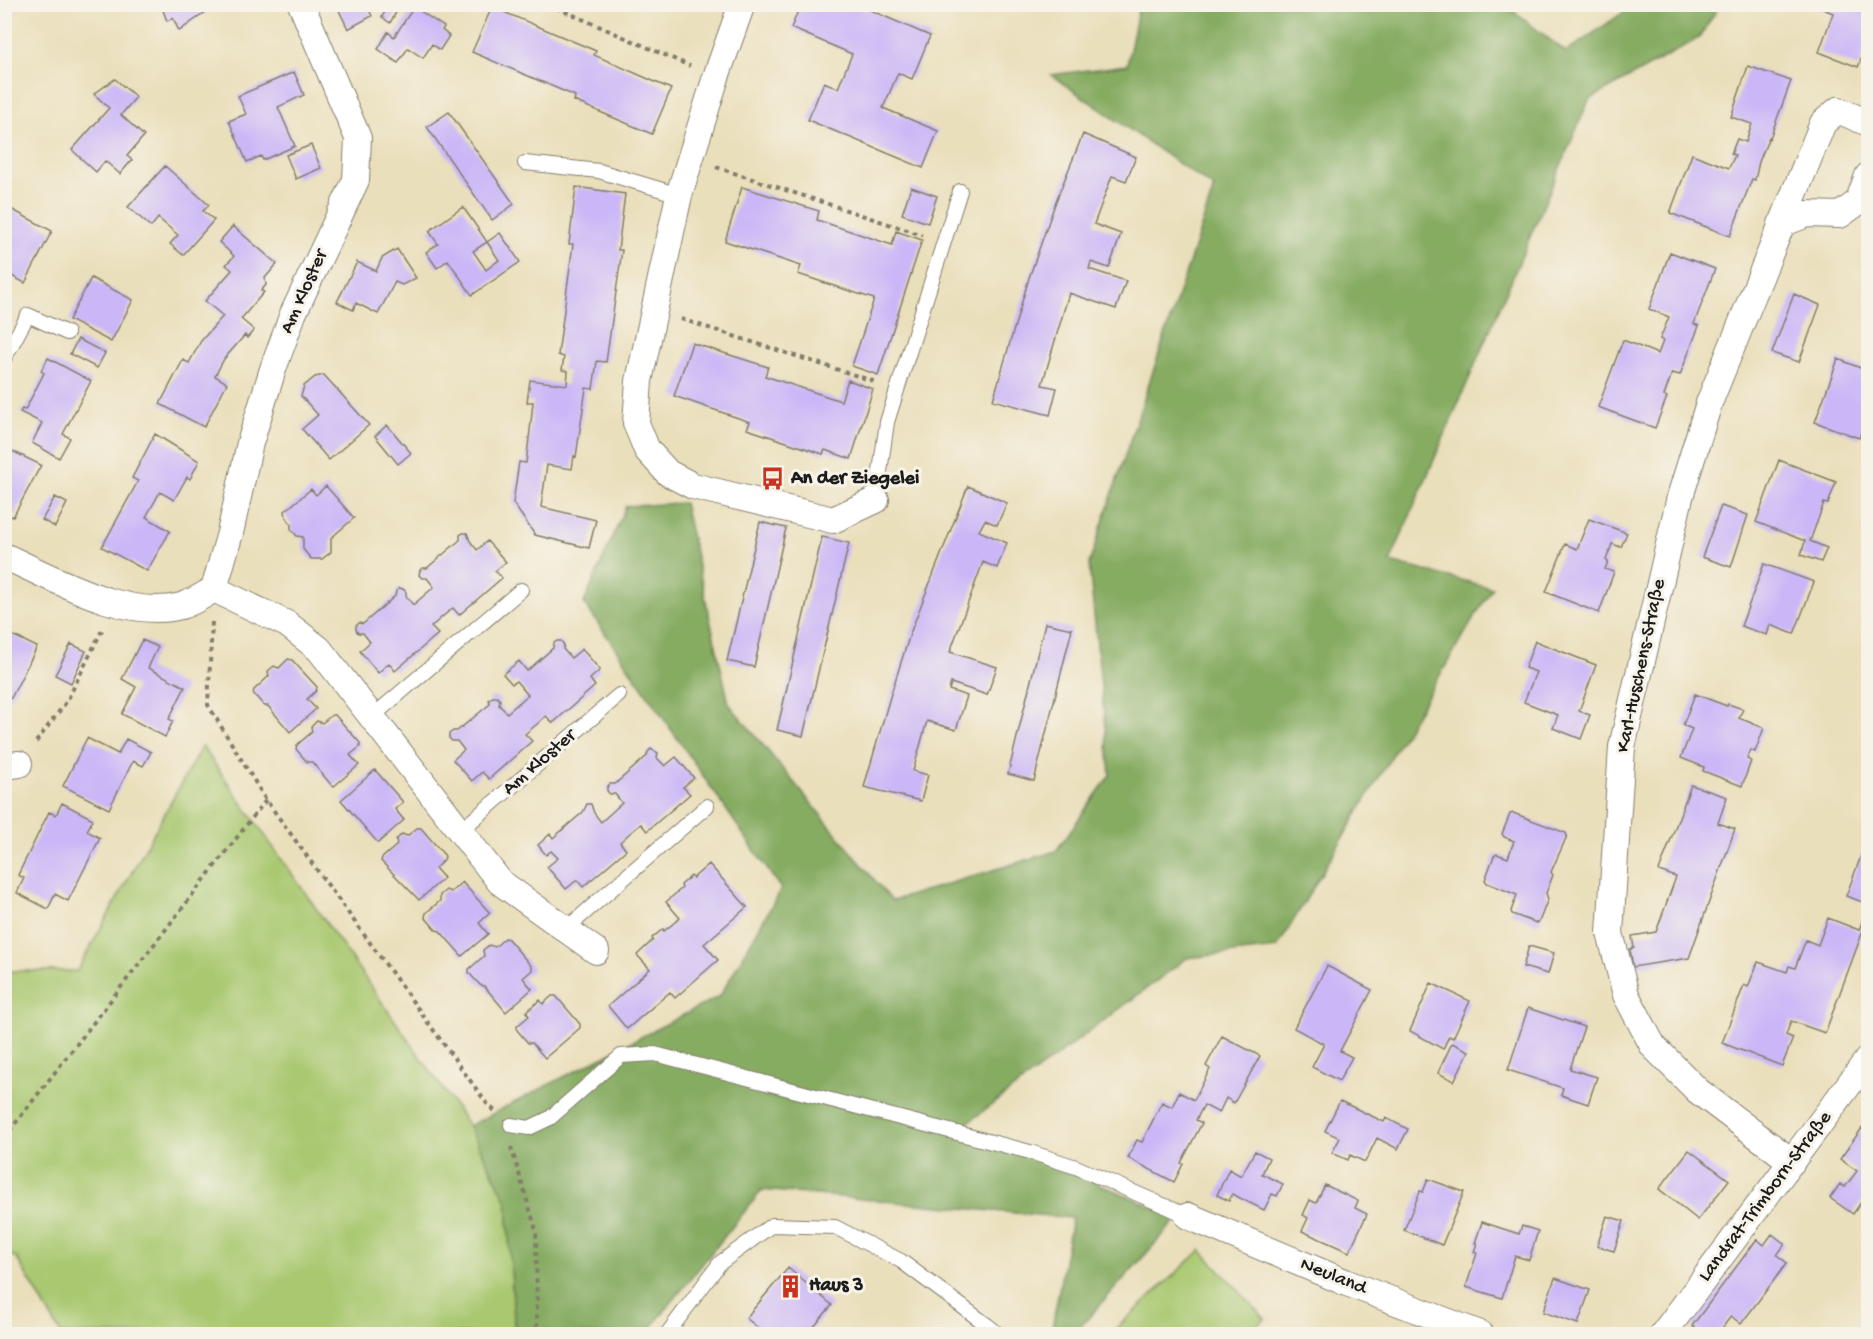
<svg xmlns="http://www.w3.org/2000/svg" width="1873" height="1339" viewBox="0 0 1873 1339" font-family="'Gochi Hand',sans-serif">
  <rect width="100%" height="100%" fill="#f7f3e8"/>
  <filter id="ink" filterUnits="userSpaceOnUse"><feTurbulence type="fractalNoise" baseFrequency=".0167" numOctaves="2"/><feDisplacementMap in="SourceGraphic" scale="12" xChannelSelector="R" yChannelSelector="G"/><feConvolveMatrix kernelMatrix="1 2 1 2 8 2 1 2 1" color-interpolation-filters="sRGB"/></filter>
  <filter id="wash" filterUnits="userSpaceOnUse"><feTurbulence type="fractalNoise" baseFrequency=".008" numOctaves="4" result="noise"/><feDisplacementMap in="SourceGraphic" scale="24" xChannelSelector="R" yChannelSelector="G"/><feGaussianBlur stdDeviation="1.35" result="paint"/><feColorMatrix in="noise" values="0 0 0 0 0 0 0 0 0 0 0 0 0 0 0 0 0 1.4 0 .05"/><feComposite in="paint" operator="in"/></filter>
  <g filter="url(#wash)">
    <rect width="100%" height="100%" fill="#eadfbb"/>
    <!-- green -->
    <path fill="#a9c86f" stroke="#627246" stroke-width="1.5" d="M202,746L469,1126L507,1201L515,1334H61L16,1257L5,1255V971H77Z
      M1201,1250L1265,1319L1248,1334H1110Z"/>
    <!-- forest -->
    <path fill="#86ac62" stroke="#51643f" stroke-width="1.5" d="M1139,5H1505L1566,52L1634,5H1720L1699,38L1589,100L1390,562L1492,588L1277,948L1187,958L965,1125L1178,1218L1074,1334H1051L1072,1218L762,1190L646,1334H515L507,1201L469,1126L720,996L781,889L584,603L626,506L684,503L729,704L892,901L1056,851L1110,775L1089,564L1214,188L1051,75L1127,65Z"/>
    <g id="blocks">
      <!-- building -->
      <path fill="#cbb7f7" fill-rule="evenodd" d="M217,4L179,31L173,18L167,21L161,5Z
        M336,4H366L372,16L348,29Z
        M389,4H401L390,23L382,17Z
        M801,4H856L930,36L912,79L898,73L883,108L938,131L923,168L808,120L824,82L838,88L852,54L791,28Z
        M1811,4H1860L1859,7L1868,11V42L1858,67L1819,52L1833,13Z
        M414,7L444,27L442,30L449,36L440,50L432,44L423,58L408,48L398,63L378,49L388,32L394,37Z
        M492,7L596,51L594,55L671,89L652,134L574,101L575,96L472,52Z
        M1748,66L1791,81L1770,138L1769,137L1759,162L1755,180L1752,179L1730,236L1670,213L1692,154L1729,168L1735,155L1731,154L1737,139L1746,142L1752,124L1731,117Z
        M294,72L304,95L278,107L295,146L263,160L261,156L247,162L229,121L246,114L238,96Z
        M115,79L136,97L121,115L144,136L127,156L132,160L120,174L105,161L96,172L72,150L109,108L94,94Z
        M449,112L514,204L492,220L427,127Z
        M1083,134L1136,157L1126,181L1112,176L1094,224L1121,234L1109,268L1091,262L1089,269L1126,281L1116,309L1069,293L1042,385L1057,388L1050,415L993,400L1029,278L1056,201Z
        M311,145L321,168L296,179L286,155Z
        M165,166L209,205L203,211L214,220L183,255L170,244L178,235L158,218L151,227L128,207Z
        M576,187L625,194L618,250H622L606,362L597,361L593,389L586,388L576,457L574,456L572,469L547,465L541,507L596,520L589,548L535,535L513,503L519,462L526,463L531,422L533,402H527L530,380L567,385L568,371L562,370L564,357L558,355L573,244H569Z
        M742,187L819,211L817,220L892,245L896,231L922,240L878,375L852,366L874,299L798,274L801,266L725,241Z
        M911,187L937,196L928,223L902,214Z
        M463,207L487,242L500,233L520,262L472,295L448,260L437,268L426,252L438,244L429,231ZM487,242L499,260L486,270L473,251Z
        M9,208L52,231L25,283L8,274L4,280V217Z
        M233,226L277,264L265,278L266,285L261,291L264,292L241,319L254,330L247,338L245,335L224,359L215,376L227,383L204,427L160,404L183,360L189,363L201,341L223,316L205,301L232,270L226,265L234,256L219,242Z
        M397,249L416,278L402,285L395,282L378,314L356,303L353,310L337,302L357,262L376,271L382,258Z
        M1670,252L1715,269L1694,324L1699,326L1680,375L1672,373L1664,396L1667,397L1655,428L1598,407L1623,340L1658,354L1663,341L1660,339L1669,317L1649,309Z
        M91,278L133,300L111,342L69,320Z
        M1794,294L1820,305L1799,362L1772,353Z
        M78,339L105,353L97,368L70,354Z
        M692,343L768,367L765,376L841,401L848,380L873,389L851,459L825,450L823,454L747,429L750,422L674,396Z
        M48,358L91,381L63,434L70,438L59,458L32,443L42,423L20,412L22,409L25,410L44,373L41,371Z
        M1838,359L1868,371V413L1859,438L1815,422Z
        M324,375L369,425L329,460L302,429L318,415L301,396L304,386L315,377Z
        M387,425L411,453L398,464L375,436Z
        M155,434L199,461L190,479L187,477L174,500L160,492L146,517L170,531L147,571L102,547L138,481L132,478Z
        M4,447L41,465L13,517L4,513Z
        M1779,460L1836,482L1828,504L1824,503L1810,541L1827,548L1821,562L1801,555L1805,541L1756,522Z
        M326,486L354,518L331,538V552L322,559H311L303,549V537L297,536L291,529V524L286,517L285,511L311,489L316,495Z
        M968,486L1007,503L997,525L985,520L979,531L1007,543L997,568L983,562L950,652L997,667L987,695L951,683L949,690L967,696L956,730L927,721L913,771L928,775L921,801L864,787L890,697L911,631Z
        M55,497L67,503L55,527L42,520Z
        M1721,506L1748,515L1731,567L1702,557Z
        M1589,519L1627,533L1621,547L1612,544L1606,560L1608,562L1605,569L1614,572L1599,613L1546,592L1565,544L1577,549Z
        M760,522L786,528L754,667L727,661Z
        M463,533H467L470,541L477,550L487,541L506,562L495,571L502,578L459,615L453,608L442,617L431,627L438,634L395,671L389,663L378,673L360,651L370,642L363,633H358L356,630V626L359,623L363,624L395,596L396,591L399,588L403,589L406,592V596L413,605L434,587L427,578H422L419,575L420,570L423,568H427L460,540V535Z
        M822,537L849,543L803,736L777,730Z
        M1764,564L1814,582L1794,634L1770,625L1767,635L1741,626Z
        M1045,623L1072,629L1034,781L1008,774Z
        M4,631L37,647L11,698L6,699Z
        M142,640L158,647L148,668L185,687L169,719L173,721L165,737L122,714L136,687L122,679Z
        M557,641H561L564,645L563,649L571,658L582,649L600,670L590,679L595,686L553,723L546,716L536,725L525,734L532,741L489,779L482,772L472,781L453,760L464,750L457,741H452L449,738V734L453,731H457L490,704L489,699L493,697H497L500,700L499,705L507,713L528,695L516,681L512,684L503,674L519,661L527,671L553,648L554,643Z
        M1535,641L1596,665L1579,711L1590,715L1581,739L1553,728L1558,715L1524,702L1536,672L1525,668Z
        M71,644L86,651L71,683L55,675Z
        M288,659L292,660L317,687L316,691L307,699L316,709L290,732L268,706H264L253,693L254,690L269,676L268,671L274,666L279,668Z
        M1695,694L1727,706L1728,704L1743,709L1739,718L1764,728L1755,752L1751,750L1747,759L1751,761L1742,786L1703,771L1704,767L1681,758L1692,729L1683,725Z
        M332,715H335L360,743V747L350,755L359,765L333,787L312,762H307L296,749L297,745L312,732L311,727L317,721L322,723Z
        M87,738L118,754L126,739L151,752L143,766L133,761L109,809L63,786Z
        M651,749L658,753L657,758L665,766L676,757L694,778L683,787L690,794L647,831L641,824L630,833L620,842L626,850L583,887L577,880L566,889L547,867L558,858L551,851L546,855L538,845L550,834L553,838L583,812L587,804H591L594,813L601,822L622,803L615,794H610L607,791V787L610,784H615L647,756L648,752Z
        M375,770L403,802L395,809L404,820L378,843L341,800Z
        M1691,785L1727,797L1718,823L1735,829L1689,958L1633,967L1630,949L1634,948L1632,936L1656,932L1676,877L1659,871Z
        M62,803L93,819L87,831L100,838L68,901L55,894L48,909L17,893L24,878L18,875L49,812L56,815Z
        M1513,813L1566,833L1567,836L1551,872L1553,875L1546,893L1548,899L1539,922L1536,923L1512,914L1511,911L1517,895L1487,883L1485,880L1494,856L1497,854L1508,858L1514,841L1504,837L1502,834L1510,814Z
        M417,828H421L445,856L444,860L435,868L444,878L419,900L381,861L382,858L397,845L396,840L402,834L407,836Z
        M1864,848L1868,850V904L1846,896Z
        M709,864L747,907L704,944L718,960L675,998L670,992L627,1029L608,1006L650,969L637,955L653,940L652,938L663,929L664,931L680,918L666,902L682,888L681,885L691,876L693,878Z
        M462,882L490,913L479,923L488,934L462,956L440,931L436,930L425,917L426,913L440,901V895L446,890L451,892Z
        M1868,906V933L1863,931L1825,1033L1791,1021L1786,1035L1793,1038L1782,1066L1722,1043L1744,985L1748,987L1758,962L1787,972L1789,966L1795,968L1806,940L1818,945L1828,918L1859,930Z
        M505,938L508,939L532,967V970L523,978L532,989L506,1012L484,986L480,985L469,973V969L484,956L483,950L489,945L495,947Z
        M1529,946L1554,953L1548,974L1523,967Z
        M1327,966L1372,990L1340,1051L1352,1057L1339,1081L1312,1067L1324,1044L1294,1028Z
        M1431,983L1470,1001L1453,1038L1449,1036L1443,1049L1410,1031Z
        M552,996H556L580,1024V1028L545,1058L532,1043H528L517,1030V1026L529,1016L526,1012L540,1000L543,1004Z
        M1528,1008L1584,1027L1570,1069L1597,1077L1588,1104L1561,1095L1563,1088L1508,1070Z
        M1222,1036L1260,1056L1234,1103L1226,1098L1219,1113L1204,1105L1196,1120L1202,1123L1181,1163L1183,1164L1174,1182L1128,1158L1137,1140L1142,1142L1162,1102L1172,1107L1179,1092L1194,1100L1210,1069L1206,1066Z
        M1452,1043L1469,1051L1454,1081L1438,1073Z
        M1340,1101L1384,1122L1386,1118L1408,1129L1398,1149L1377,1138L1365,1162L1350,1155L1348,1160L1332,1153L1340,1138L1325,1131Z
        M1862,1128L1868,1133V1192L1853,1214L1830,1198L1840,1184L1845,1187L1857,1171L1840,1159Z
        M1689,1150L1729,1180L1698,1220L1659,1189Z
        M1255,1151L1269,1158L1262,1174L1283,1184L1277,1196L1272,1194L1264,1210L1232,1194L1229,1201L1217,1195L1229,1169L1241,1176Z
        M1428,1179L1464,1192L1442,1245L1404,1230L1419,1194L1420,1191L1423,1192Z
        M1325,1185L1358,1201L1355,1208L1367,1214L1349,1252L1302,1231L1308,1218L1303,1215L1310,1200L1316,1203Z
        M1607,1216L1624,1221L1614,1251L1597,1246Z
        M1482,1222L1519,1234L1522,1226L1538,1231L1529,1260L1515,1256L1502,1298L1466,1287L1477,1253L1474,1252L1477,1243H1475Z
        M1772,1234L1785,1244L1777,1255L1787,1263L1741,1324L1731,1316L1718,1334H1704L1692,1326L1757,1239L1764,1245Z
        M788,1268L832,1305L808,1334H766L746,1318Z
        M1555,1278L1590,1290L1578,1324L1543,1312Z"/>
    </g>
  </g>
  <g filter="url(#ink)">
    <use href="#blocks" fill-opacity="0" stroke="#837e6c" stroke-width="1.5"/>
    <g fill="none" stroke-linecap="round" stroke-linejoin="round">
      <defs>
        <path id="service" d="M525,163L599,171L679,195
          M4,359L28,315L67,333
          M876,500L887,422L960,191
          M373,716L521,590
          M460,831L619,695
          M566,929L707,806
          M511,1125L529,1128L550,1118L621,1056L655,1054L1030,1152L1076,1167L1188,1216
          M667,1334L720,1263L772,1225L835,1227L901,1261L987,1325L998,1334"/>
        <path id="minor" d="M742,4L716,77L679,195L639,381L636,423L647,450L668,473L693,486L833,520L876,500
          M1781,224L1807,214L1840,215L1858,202L1868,176
          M4,556C53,578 127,621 181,606C192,603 204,595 214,589L230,533L250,443L273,369L293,314L356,180L358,138L301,4
          M214,589L287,624L319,649L500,882L596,951
          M4,766L19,764
          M1792,1162L1698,1091L1653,1046L1626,995L1610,933L1622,747L1680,497L1709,403L1823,123L1838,110L1868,123
          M1188,1216L1347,1283L1480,1334
          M1663,1334L1868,1059"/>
      </defs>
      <!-- service casing -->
      <use href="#service" stroke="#837e6c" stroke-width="16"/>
      <!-- minor casing -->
      <use href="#minor" stroke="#837e6c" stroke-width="28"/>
      <!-- path -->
      <path stroke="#837e6c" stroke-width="4" stroke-dasharray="4.5 4.5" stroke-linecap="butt" d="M548,4L690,66
        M716,167L922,235
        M681,319L876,382
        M212,622L208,705L266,800L488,1105L495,1111
        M36,742L67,701L103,628
        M4,1138L266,800
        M511,1147L536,1230L537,1334
        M4,1325L12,1334"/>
      <!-- service -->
      <use href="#service" stroke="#fff" stroke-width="14"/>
      <!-- minor -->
      <use href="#minor" stroke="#fff" stroke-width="26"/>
    </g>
  </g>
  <!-- icons -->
  <defs>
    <symbol id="bus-bare" viewBox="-9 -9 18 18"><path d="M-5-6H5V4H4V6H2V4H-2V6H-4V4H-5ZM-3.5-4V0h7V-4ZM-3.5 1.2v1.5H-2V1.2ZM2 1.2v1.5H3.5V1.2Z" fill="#c8321e" stroke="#f7f3e8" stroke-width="2.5" paint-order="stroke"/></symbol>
    <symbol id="building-bare" viewBox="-9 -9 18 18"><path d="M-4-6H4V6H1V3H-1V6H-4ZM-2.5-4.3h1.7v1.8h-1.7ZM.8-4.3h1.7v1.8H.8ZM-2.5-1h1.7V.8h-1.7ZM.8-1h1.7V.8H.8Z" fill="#c8321e" stroke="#f7f3e8" stroke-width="2.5" paint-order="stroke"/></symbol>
  </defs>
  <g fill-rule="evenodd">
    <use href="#bus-bare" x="756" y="462" width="33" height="33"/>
    <use href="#building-bare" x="774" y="1270" width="33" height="33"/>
  </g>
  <g text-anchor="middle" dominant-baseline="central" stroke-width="6" stroke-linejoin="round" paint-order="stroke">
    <!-- street labels -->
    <g font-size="20" fill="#1c1c1c" stroke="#f7f3e8">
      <text transform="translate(305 292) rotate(-66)">Am Kloster</text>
      <text transform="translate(1642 666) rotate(-78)">Karl-Huschens-Straße</text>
      <text transform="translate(540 763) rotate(-41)">Am Kloster</text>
      <text transform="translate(1766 1197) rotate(-53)">Landrat-Trimborn-Straße</text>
      <text transform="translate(1333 1277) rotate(22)">Neuland</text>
    </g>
    <!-- poi labels -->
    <g font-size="20" font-weight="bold" fill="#1c1c1c" stroke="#f7f3e8" text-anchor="start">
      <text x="791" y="479">An der Ziegelei</text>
      <text x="809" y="1286">Haus 3</text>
    </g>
  </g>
  <!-- margin -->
  <rect width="1873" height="1339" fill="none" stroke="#f7f3e8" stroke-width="24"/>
</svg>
